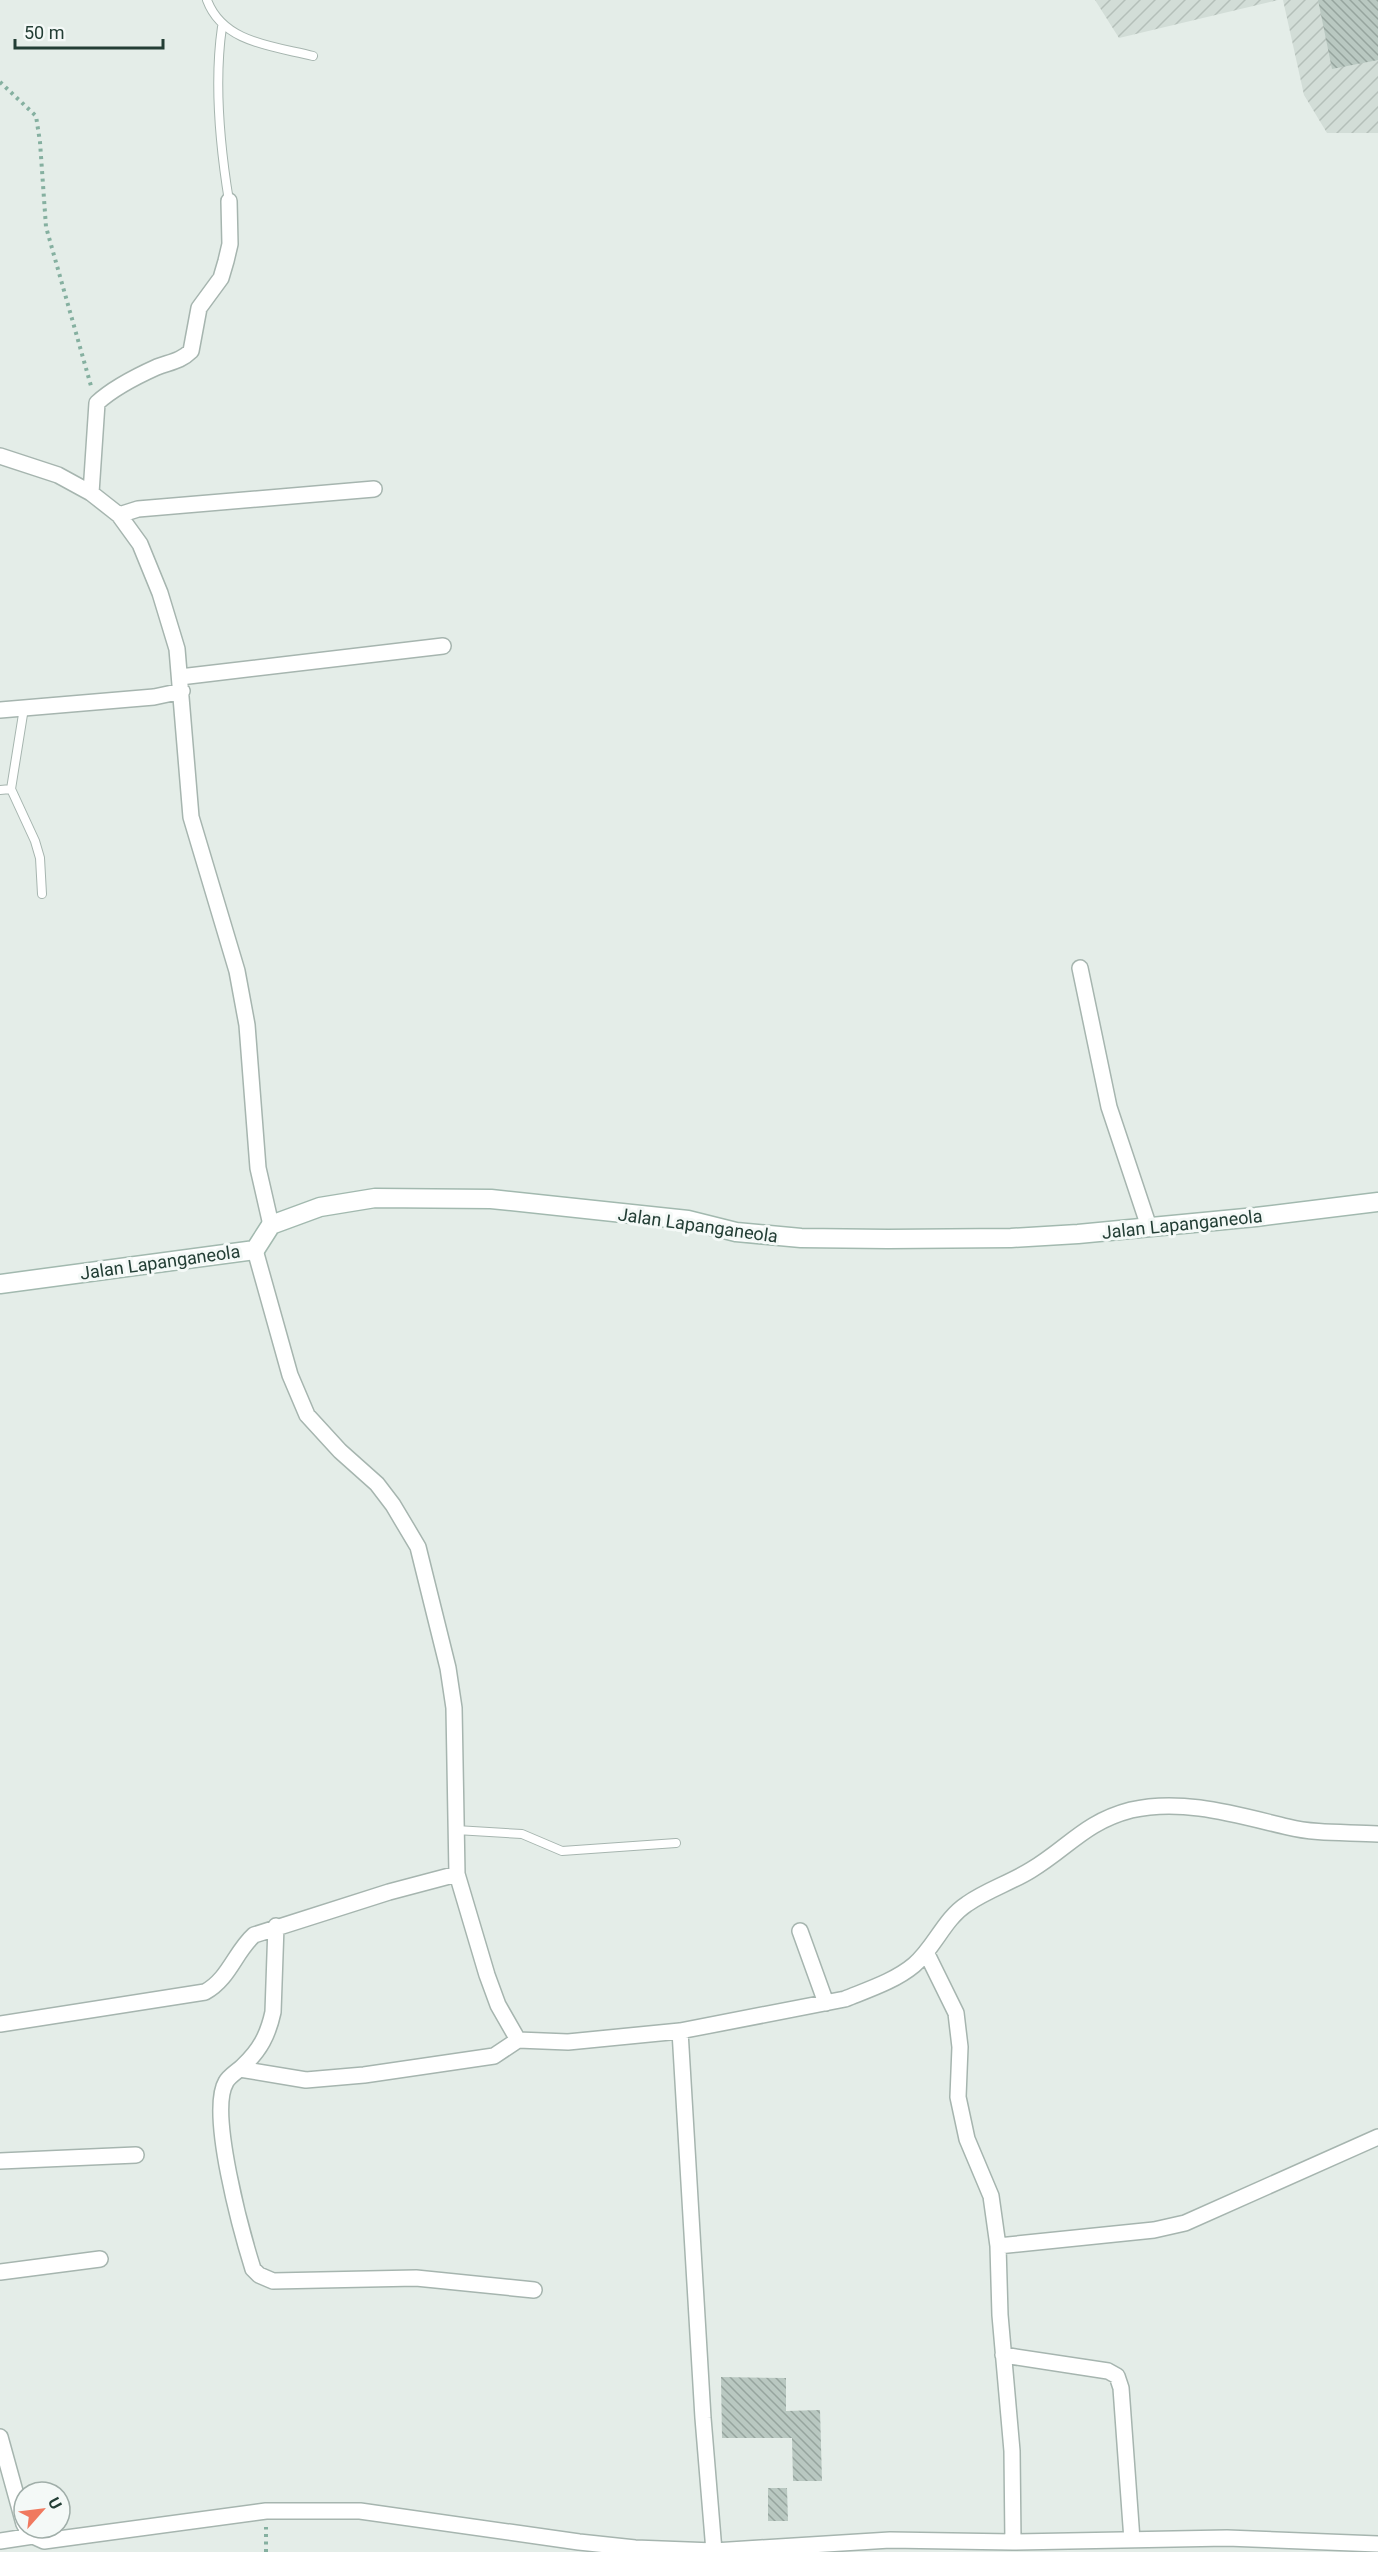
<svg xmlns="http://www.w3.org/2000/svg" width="1378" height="2552" viewBox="0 0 1378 2552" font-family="Roboto,sans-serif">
  <defs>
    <pattern id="industrial-furrows" width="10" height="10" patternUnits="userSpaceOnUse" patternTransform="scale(1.5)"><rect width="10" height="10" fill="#d2ddd7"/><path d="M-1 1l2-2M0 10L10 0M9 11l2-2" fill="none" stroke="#b4bfb9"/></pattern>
    <pattern id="building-back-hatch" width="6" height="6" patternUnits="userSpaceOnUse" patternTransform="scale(1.5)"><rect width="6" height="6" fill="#b9c8c1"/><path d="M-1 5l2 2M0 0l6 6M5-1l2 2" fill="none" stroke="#96a49e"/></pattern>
  </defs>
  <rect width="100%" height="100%" fill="#e4ede8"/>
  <!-- industrial -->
  <path fill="url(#industrial-furrows)" d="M1095,0H1278L1119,38Z
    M1283,0H1378V133H1327L1304,95Z"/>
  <!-- building -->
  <path fill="url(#building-back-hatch)" d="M1318,0H1378V60L1332,69Z
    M721,2377L786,2378V2411L820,2410L822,2481H793L792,2438H722Z
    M768,2488H787L788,2521H768Z"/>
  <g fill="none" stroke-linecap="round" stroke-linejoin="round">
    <defs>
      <path id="lane" d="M207,0C223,43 273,46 313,56
        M222,27C214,82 220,146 229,201
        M24,708L11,789L35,841L40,858L42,894
        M0,790L11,789
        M456,1830L522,1834L562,1851L676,1843"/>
      <path id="street" d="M0,456L58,475L91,493L119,515L140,544L160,593L177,649L191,817L237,971L247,1025L258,1168L271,1225
        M91,493L97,403C113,388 137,376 157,367C170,362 181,361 191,351L199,308L221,278L226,261L230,244L229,201
        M119,515L138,509L374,489
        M180,677L443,646
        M0,710L154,697L182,691
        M1080,968L1109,1107L1149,1227
        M255,1250L290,1375L307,1415L340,1451L377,1484L393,1505L418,1547L448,1668L454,1708L457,1874L487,1975L498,2005L518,2040L568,2042L680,2031L845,1999C867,1990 895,1981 914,1965C935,1947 944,1919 967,1904C987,1890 1010,1883 1031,1870C1069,1847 1085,1822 1131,1810C1183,1798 1237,1815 1288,1827C1316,1834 1348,1832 1378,1834
        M276,1926L273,2012C268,2035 260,2050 243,2066C238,2071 229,2076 226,2082C208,2112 242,2234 253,2269L259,2275L273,2281L416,2278L534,2290
        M800,1931L826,2003
        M926,1952L956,2013L960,2047L958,2097L967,2139L991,2196L998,2246L1000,2315L1012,2451L1013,2542
        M0,2024L205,1992C229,1979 235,1952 254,1935L389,1892L457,1874
        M680,2031L703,2418L714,2551
        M240,2069L306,2080L364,2075L494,2056L518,2040
        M0,2161L136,2155
        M998,2246L1154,2230L1185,2223L1378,2137
        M0,2272L100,2259
        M1003,2355L1108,2371L1117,2376L1121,2388L1132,2540
        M0,2437L24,2524
        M26,2528L33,2536L44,2541L266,2511H360L579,2542L635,2548L714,2551L890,2540L1013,2542L1227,2538L1378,2544
        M0,2541L33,2536"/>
      <path id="secondary" d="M0,1284L255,1250L271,1225L320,1207L375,1198L491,1199L688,1220L736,1232L801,1238L888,1239L1011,1238L1078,1234L1256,1217L1378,1202"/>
    </defs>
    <!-- lane casing -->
    <use href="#lane" stroke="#a6b5af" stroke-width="10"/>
    <!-- street casing -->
    <use href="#street" stroke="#a6b5af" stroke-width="18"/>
    <!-- secondary casing -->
    <use href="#secondary" stroke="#a2b9af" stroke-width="21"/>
    <!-- path -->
    <path stroke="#85b0a0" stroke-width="4" stroke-dasharray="3 4.5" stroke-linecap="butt" d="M0,82L36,116L40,142L46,227L91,386
      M266,2552V2527"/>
    <!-- lane -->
    <use href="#lane" stroke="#fff" stroke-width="8"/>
    <!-- street -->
    <use href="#street" stroke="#fff" stroke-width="15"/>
    <!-- secondary -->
    <use href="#secondary" stroke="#fff" stroke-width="18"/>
  </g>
  <g text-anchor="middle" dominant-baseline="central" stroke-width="6" stroke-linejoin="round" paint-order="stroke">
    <!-- street labels -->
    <g font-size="18" fill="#233e35" stroke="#f4f9f7">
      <text transform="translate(1182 1224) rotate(-6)">Jalan Lapanganeola</text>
      <text transform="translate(698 1225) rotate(8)">Jalan Lapanganeola</text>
      <text transform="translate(160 1262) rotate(-8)">Jalan Lapanganeola</text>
    </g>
  </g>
  <!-- north arrow -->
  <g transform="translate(42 2510) rotate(62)"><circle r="28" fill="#f4f9f7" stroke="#a0aea9" stroke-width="1.5"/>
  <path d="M0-4.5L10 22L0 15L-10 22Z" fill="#f0795f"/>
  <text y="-9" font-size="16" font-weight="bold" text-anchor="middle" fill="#233e35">U</text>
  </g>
  <!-- scale -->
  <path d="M15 39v9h148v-9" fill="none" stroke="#233e35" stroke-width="3"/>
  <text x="24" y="39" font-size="18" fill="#233e35" stroke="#f4f9f7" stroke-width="4.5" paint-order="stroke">50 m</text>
</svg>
